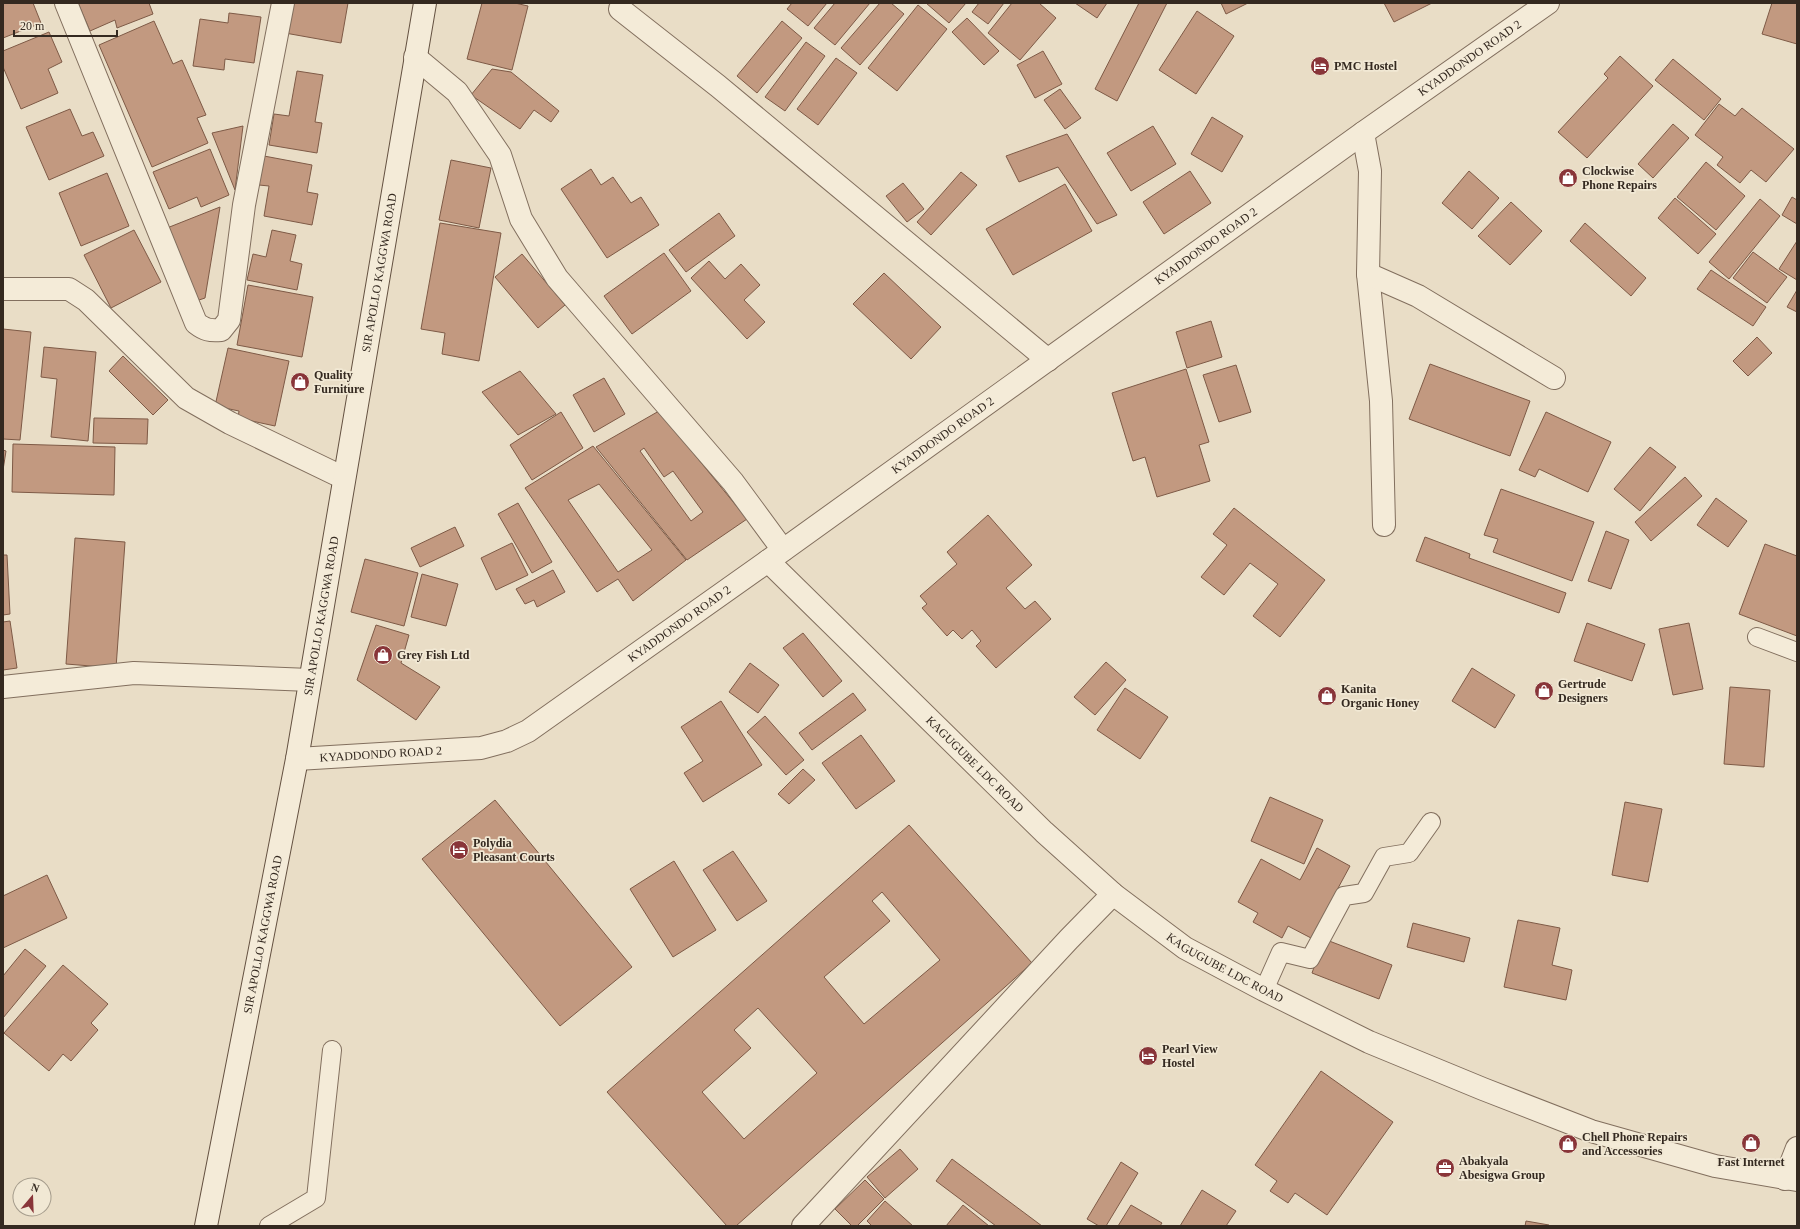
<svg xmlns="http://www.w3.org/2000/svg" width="1800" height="1229" viewBox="0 0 1800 1229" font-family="'Times New Roman',serif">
  <rect width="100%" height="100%" fill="#e9ddc6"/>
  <!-- building -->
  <path fill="#c29980" stroke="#7e5a46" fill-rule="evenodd" d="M3,3H33L41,23L3,38Z
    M78,3H149L153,14L117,28L115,20L90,31Z
    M291,3H348L341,43L285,33Z
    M482,3H515L528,6L512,70L467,59Z
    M792,3H827L808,26L787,9Z
    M835,3H870L835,45L814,28Z
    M880,3H891L904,14L860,65L841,48Z
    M926,3H966L949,23Z
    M979,3H1004L988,24L972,12Z
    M1012,3H1039L1056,18L1020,60L988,33Z
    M1075,3H1107L1097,18Z
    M1139,3H1167L1117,101L1095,89Z
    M1221,3H1248L1226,14Z
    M1384,3H1432L1394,22Z
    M1772,3H1797V44L1762,34Z
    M918,5L947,29L897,91L868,68Z
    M1197,11L1234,36L1196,94L1159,70Z
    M229,13L261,17L254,63L225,59L224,70L193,66L200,19L228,23Z
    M967,18L999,51L984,65L952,32Z
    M154,21L173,64L182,60L206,115L197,118L208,143L152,167L99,45Z
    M782,21L802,38L757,93L737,76Z
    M49,32L62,62L48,69L58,93L21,109L3,67V51Z
    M806,42L825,56L785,111L765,97Z
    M1043,51L1062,84L1035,98L1017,65Z
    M1620,56L1653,86L1587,158L1558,132L1608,78L1604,74Z
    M836,58L857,73L818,125L797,109Z
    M1673,59L1721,99L1704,120L1655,80Z
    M492,69L511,72L559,111L551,122L534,110L520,129L471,95Z
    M297,71L323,75L315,122L322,123L317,153L269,145L274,114L289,116Z
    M1060,89L1081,118L1065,129L1044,100Z
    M1719,104L1735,116L1742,108L1794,149L1766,182L1751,170L1740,183L1717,165L1723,157L1695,135Z
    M70,109L82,136L93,132L104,156L49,180L26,127Z
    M1212,117L1243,136L1222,172L1191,154Z
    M1673,124L1689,138L1653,178L1638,164Z
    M243,126L235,190L212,133Z
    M1153,126L1176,164L1131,191L1107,153Z
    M1067,134L1117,215L1097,224L1058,167L1019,182L1006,156Z
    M210,149L229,195L201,207L197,197L169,209L153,172Z
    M264,156L312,165L307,192L318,194L312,225L264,216L269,186L259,185Z
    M451,160L491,168L479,228L439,220Z
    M1706,162L1745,196L1716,230L1677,197Z
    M591,169L601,185L613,177L631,203L641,197L659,225L607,258L561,189Z
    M1190,171L1211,203L1164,234L1143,202Z
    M1469,171L1499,198L1472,229L1442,203Z
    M961,172L977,185L931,235L917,222Z
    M107,173L129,226L81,246L59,193Z
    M903,183L924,209L907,222L886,196Z
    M1065,184L1092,231L1013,275L986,229Z
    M1792,197L1797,200V224L1782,215Z
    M1675,198L1716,234L1698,254L1658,218Z
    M1760,199L1780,216L1729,279L1709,262Z
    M1511,202L1542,231L1510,265L1478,236Z
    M220,207L205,298L196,301L167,228Z
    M719,213L735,236L686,272L669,250Z
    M440,223L501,233L479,361L442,354L445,333L421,329Z
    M1585,223L1646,278L1631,296L1570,241Z
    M134,230L161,282L111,308L84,255Z
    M272,230L296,235L290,261L302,264L297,290L247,280L253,254L266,257Z
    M1797,241V280L1779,269Z
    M1753,252L1787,277L1767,303L1733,278Z
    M664,253L691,291L632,334L604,296Z
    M522,254L565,305L538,328L495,277Z
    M709,261L725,279L741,264L760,285L744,300L765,322L747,339L691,278Z
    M1711,270L1766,307L1753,326L1697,289Z
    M884,273L941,327L911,359L853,304Z
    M248,285L313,297L302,357L237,345Z
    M1797,290V312L1787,307Z
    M1211,321L1222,357L1187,368L1176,332Z
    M3,329L31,332L20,440L3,439Z
    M1757,337L1772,353L1748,376L1733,361Z
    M44,347L96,352L88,441L51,437L57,379L41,377Z
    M228,348L289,361L275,426L238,418L239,411L215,406Z
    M123,356L168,400L153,415L109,371Z
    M1430,364L1530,401L1510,456L1409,419Z
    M1236,365L1251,412L1219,422L1203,375Z
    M1186,369L1209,442L1199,445L1210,481L1157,497L1145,457L1133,461L1112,393Z
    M520,371L556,414L518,435L482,392Z
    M604,378L625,414L594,432L573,395Z
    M659,411L747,519L687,560L596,447ZM644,448L664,477L673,471L703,512L691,521L640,451Z
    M561,412L583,448L532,480L510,445Z
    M1546,412L1611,442L1588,492L1539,469L1535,477L1519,470Z
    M94,418L148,419L147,444L93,443Z
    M13,444L115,447L114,495L12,492Z
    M593,446L686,560L633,601L618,579L597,592L525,488ZM599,484L652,550L618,572L568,500Z
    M1650,447L1676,467L1640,511L1614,489Z
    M3,450L6,451L3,470Z
    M1685,477L1702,496L1651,541L1635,522Z
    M1501,489L1594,522L1572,581L1493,552L1498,539L1484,535Z
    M1716,498L1747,521L1728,547L1697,525Z
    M518,503L552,562L532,573L498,514Z
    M1234,508L1325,580L1280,637L1253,616L1278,584L1250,563L1224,595L1201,577L1227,545L1213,534Z
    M988,515L1032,565L1006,588L1025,609L1035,601L1051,619L996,668L976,646L981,641L972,630L962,639L953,630L947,636L922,608L927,604L920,596L957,564L947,552Z
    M455,527L464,546L420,567L411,548Z
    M1606,531L1629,540L1611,589L1588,581Z
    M1425,537L1470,554L1469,558L1566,593L1559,613L1416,561Z
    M75,538L125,542L116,668L66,664Z
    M512,543L528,575L496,590L481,558Z
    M1765,544L1797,556V636L1739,614Z
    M3,555H7L10,614L3,615Z
    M365,559L418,573L404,626L351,612Z
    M553,570L565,592L537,607L534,600L525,604L516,589Z
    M422,574L458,584L446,626L411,617Z
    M10,621L17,668L3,670V622Z
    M1587,623L1645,644L1632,681L1574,661Z
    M1689,623L1703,689L1673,695L1659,629Z
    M376,625L409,635L401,663L440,687L416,720L357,680Z
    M803,633L842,681L823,697L783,648Z
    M1106,662L1126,680L1095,715L1074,697Z
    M750,663L779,685L758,713L729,692Z
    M1472,668L1515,695L1495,728L1452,701Z
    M1730,687L1770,690L1764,767L1724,764Z
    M1125,688L1168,717L1140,759L1097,730Z
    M853,693L866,710L812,750L799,733Z
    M721,701L762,765L703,802L684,773L703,761L681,727Z
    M765,716L804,760L786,775L747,732Z
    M861,735L895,781L856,809L822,763Z
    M803,769L815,780L789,804L778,794Z
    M1270,797L1323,820L1304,864L1251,841Z
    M495,800L632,967L560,1026L422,859Z
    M1625,802L1662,809L1648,882L1612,875Z
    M909,825L1032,963L736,1226H727L607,1092ZM882,892L940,960L864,1024L824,977L890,921L872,901ZM758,1008L817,1073L744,1139L702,1092L751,1048L734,1030Z
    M1317,848L1350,866L1311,938L1288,926L1282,938L1253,922L1258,913L1238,902L1261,859L1300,880Z
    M733,851L767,901L737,921L703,870Z
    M674,861L716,930L673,957L630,889Z
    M47,875L67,918L3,948V896Z
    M1518,920L1560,928L1552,965L1572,970L1566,1000L1504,987Z
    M1413,923L1470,938L1464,962L1407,947Z
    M1324,939L1392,965L1379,999L1312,973Z
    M25,949L46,966L3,1018V976Z
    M63,965L108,1004L91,1023L98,1030L71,1061L63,1054L49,1071L4,1033Z
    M1321,1071L1393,1122L1327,1215L1295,1193L1288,1203L1270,1191L1277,1181L1255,1165Z
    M900,1149L918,1169L885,1198L867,1177Z
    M952,1159L1042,1226H996L936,1181Z
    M1121,1162L1138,1173L1106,1226H1099L1087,1219Z
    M865,1180L884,1199L857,1226H852L835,1209Z
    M1202,1190L1236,1211L1226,1226H1180Z
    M885,1201L913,1226H872L867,1221Z
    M963,1205L989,1226H946Z
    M1131,1205L1162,1223L1160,1226H1118Z
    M1526,1221L1549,1225V1226H1525Z"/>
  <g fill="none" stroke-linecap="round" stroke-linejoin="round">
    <defs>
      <path id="lane" d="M1757,637L1797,652
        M1264,990L1281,952L1310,959L1344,896L1364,893L1384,857L1409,853L1431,822
        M269,1226L316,1198L332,1050"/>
      <g id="street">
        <path d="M66,3L196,323C205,330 210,331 221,330L229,320L244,205L283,3"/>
        <path d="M620,9L718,86L1048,360"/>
        <path d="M415,57L457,92L500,155L521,219L557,278L733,482L783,550"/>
        <path d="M1363,133L1370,171L1368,274L1381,401L1384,525"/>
        <path d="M1368,274L1418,296L1554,378"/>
        <path d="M3,289H69L86,300L186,398L230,423L344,478"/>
        <path id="s1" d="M768,561L1044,832L1113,894L1185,948L1264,990L1369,1042L1483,1089L1591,1131L1715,1166L1797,1180"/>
        <path d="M3,687L134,673L310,680"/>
        <path id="s2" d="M297,759L481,748L507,741L528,731L768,561L1363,133L1548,3"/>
        <path d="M1785,1179L1797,1148"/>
        <path d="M803,1226L1069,939L1113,894"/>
      </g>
      <g id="secondary">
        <path id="s3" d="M206,1226L297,759L425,3"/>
      </g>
    </defs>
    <!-- lane casing -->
    <use href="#lane" stroke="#826f5e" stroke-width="20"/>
    <!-- street casing -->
    <use href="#street" stroke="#826f5e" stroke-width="24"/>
    <!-- secondary casing -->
    <use href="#secondary" stroke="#645141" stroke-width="24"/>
    <!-- lane -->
    <use href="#lane" stroke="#f4ebd8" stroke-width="18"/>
    <!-- street -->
    <use href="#street" stroke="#f4ebd8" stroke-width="22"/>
    <!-- secondary -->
    <use href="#secondary" stroke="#f4ebd8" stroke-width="22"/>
  </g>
  <!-- icons -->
  <defs>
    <symbol id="hotel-disc" viewBox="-11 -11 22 22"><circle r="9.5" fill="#893539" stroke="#f1e8d4"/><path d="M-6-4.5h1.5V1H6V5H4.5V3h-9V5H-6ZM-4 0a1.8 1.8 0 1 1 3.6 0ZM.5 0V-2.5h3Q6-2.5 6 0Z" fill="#fff"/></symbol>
    <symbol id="shop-disc" viewBox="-11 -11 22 22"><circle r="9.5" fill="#893539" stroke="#f1e8d4"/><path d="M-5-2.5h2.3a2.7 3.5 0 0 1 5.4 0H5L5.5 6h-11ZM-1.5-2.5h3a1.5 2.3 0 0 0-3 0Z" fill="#fff"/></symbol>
    <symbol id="office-disc" viewBox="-11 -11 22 22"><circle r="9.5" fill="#893539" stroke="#f1e8d4"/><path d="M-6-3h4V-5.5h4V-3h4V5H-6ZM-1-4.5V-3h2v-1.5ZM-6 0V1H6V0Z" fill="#fff"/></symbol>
  </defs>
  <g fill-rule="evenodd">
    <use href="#hotel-disc" x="1309" y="55" width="22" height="22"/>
    <use href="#shop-disc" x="1557" y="167" width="22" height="22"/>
    <use href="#shop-disc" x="289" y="371" width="22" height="22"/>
    <use href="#shop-disc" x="372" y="644" width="22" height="22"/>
    <use href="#shop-disc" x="1533" y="680" width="22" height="22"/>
    <use href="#shop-disc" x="1316" y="685" width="22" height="22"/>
    <use href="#hotel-disc" x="448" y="839" width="22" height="22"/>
    <use href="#hotel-disc" x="1137" y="1045" width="22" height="22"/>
    <use href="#shop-disc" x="1740" y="1132" width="22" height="22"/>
    <use href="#shop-disc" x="1557" y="1133" width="22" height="22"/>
    <use href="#office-disc" x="1434" y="1157" width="22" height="22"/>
  </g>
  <g text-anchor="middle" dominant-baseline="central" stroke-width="3.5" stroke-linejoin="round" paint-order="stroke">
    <!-- street labels -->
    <g font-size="12" fill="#342920" stroke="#f1e8d4">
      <text stroke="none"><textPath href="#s2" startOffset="1392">KYADDONDO ROAD 2</textPath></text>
      <text stroke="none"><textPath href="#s2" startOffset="1068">KYADDONDO ROAD 2</textPath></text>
      <text stroke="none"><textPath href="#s3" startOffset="969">SIR APOLLO KAGGWA ROAD</textPath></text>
      <text stroke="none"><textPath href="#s2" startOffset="744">KYADDONDO ROAD 2</textPath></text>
      <text stroke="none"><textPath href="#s3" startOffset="621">SIR APOLLO KAGGWA ROAD</textPath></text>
      <text stroke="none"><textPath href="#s2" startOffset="420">KYADDONDO ROAD 2</textPath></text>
      <text stroke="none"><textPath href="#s2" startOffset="84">KYADDONDO ROAD 2</textPath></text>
      <text stroke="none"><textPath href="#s1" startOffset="290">KAGUGUBE LDC ROAD</textPath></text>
      <text stroke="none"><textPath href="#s3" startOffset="297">SIR APOLLO KAGGWA ROAD</textPath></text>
      <text stroke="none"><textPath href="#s1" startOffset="614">KAGUGUBE LDC ROAD</textPath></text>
    </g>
    <!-- poi labels -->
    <g font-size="12" font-weight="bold" fill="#342920" stroke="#f1e8d4" text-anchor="start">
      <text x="1334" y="66">PMC Hostel</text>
      <text x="1582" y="171">Clockwise<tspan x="1582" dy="14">Phone Repairs</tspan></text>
      <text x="314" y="375">Quality<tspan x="314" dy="14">Furniture</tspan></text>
      <text x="397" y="655">Grey Fish Ltd</text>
      <text x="1558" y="684">Gertrude<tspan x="1558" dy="14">Designers</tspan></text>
      <text x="1341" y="689">Kanita<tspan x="1341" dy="14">Organic Honey</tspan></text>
      <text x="473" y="843">Polydia<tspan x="473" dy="14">Pleasant Courts</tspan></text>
      <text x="1162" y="1049">Pearl View<tspan x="1162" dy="14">Hostel</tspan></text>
      <text x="1582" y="1137">Chell Phone Repairs<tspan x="1582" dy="14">and Accessories</tspan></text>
      <text x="1459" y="1161">Abakyala<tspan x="1459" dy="14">Abesigwa Group</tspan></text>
      <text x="1751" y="1162" text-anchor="middle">Fast Internet</text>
    </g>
  </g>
  <!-- border -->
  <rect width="1800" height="1229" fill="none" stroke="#342920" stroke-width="8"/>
  <!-- north arrow -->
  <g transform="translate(32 1197) rotate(19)"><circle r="19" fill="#f1e8d4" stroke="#a59c8c"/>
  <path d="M0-3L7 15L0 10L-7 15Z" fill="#893539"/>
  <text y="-6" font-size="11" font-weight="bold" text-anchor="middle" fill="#342920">N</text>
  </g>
  <!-- scale -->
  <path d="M14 30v6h103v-6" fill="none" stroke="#342920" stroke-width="2"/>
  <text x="20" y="30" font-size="12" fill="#342920" stroke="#f1e8d4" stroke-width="3" paint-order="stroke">20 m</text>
</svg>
